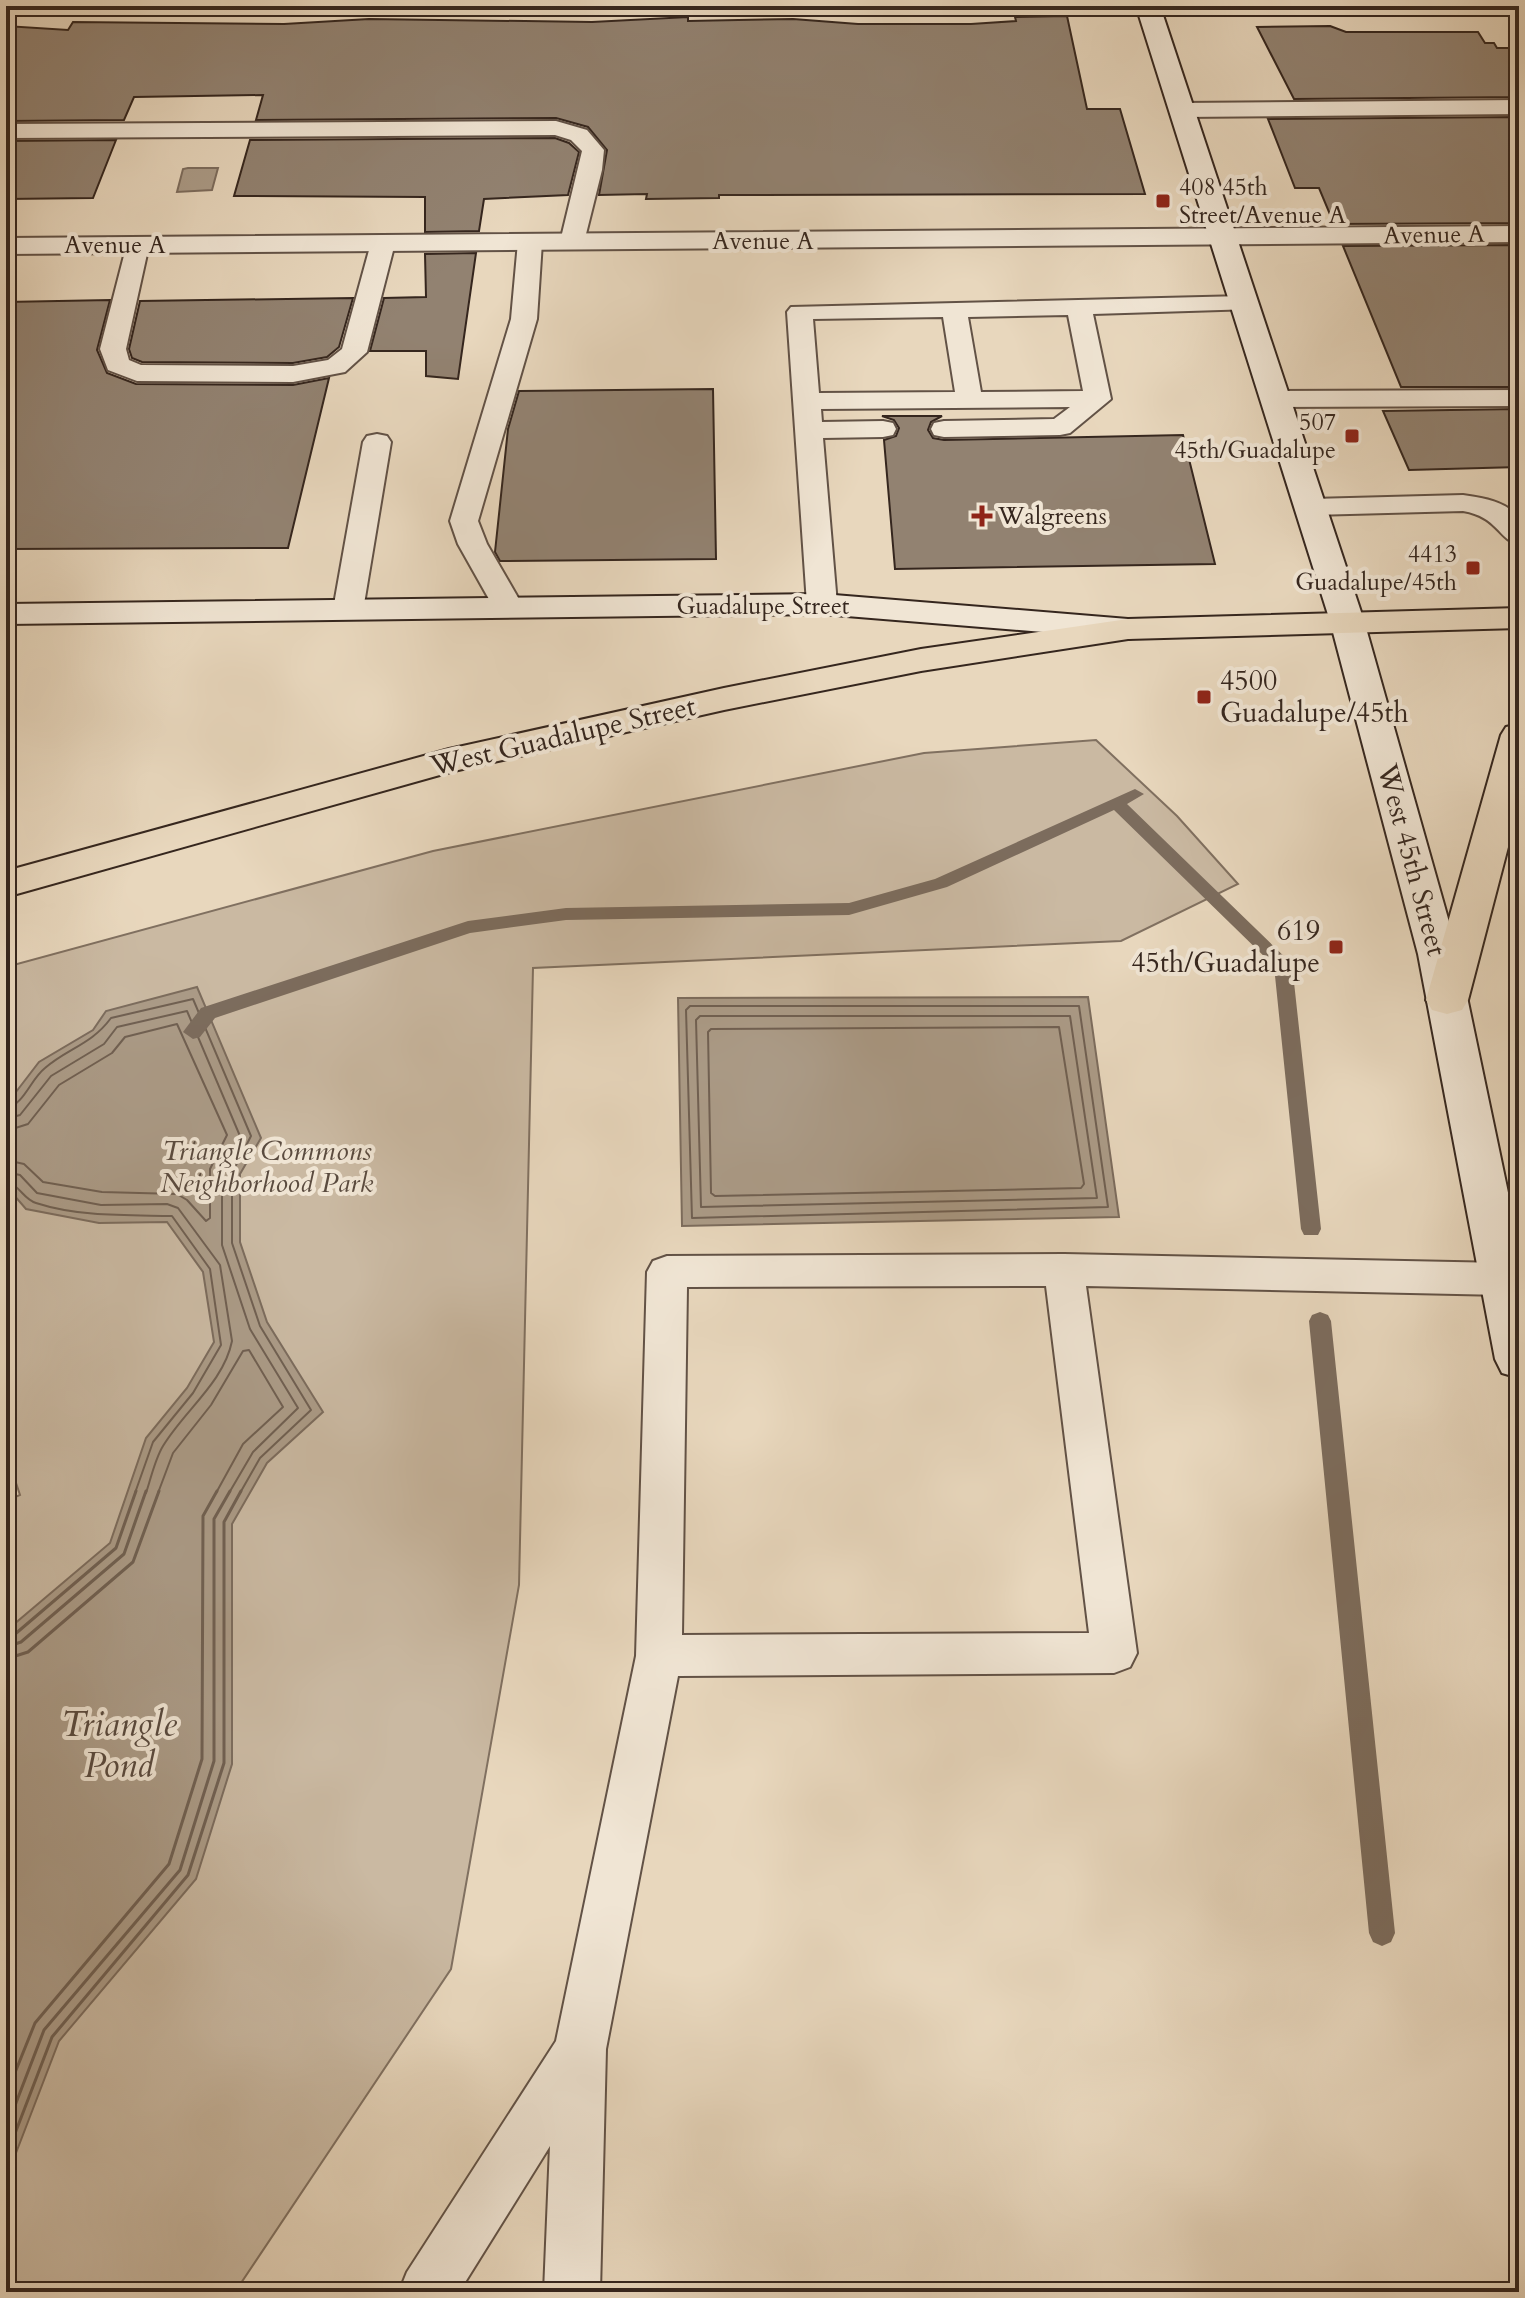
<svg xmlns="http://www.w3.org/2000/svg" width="1525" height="2298" viewBox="0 0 1525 2298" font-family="Cardo,serif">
  <rect width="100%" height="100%" fill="#e8d7bd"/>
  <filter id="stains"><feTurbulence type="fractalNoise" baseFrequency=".0025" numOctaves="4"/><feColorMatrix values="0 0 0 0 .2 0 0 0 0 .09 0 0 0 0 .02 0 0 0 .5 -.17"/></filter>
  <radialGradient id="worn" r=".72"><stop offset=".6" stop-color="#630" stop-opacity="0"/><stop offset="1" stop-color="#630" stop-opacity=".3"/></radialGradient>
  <!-- green -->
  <path fill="#cab9a2" stroke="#807060" stroke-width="2" d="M1096,740L1177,816L1238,884L1121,941L533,968L519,1585L451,1969L235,2292H6V1501L20,1495L6,1453V967L433,851L924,753Z"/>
  <!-- water -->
  <path fill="#ab9b87" stroke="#7c6c5d" stroke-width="2" d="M188,168H218L212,190L177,192L183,169Z
    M197,987L261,1138L240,1174V1242L267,1322L323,1412L267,1463L232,1524V1764L196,1879L59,2041L6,2179V1631L110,1543L146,1438L187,1388L214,1342L203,1272L167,1222L99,1223L26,1209L6,1186V1105L39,1062L93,1030L106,1011Z
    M1088,997L1119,1217L682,1226L678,998Z"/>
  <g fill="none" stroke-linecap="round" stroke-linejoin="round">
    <!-- shore-far1 -->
    <path stroke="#706052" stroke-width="2" d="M690,1006H1079L1108,1207L692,1218L686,1010Z
      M700,1016H1070L1097,1198L701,1207L696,1020Z
      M1059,1027L1084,1184L1081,1188L715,1196L711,1193L708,1032L711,1029Z
      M6,1109C25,1103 30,1080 45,1068C68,1048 91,1045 111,1018L193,999L251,1136L232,1173V1243L260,1326L311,1410L260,1458L240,1493
      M6,1119L20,1115L51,1076L104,1044L117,1027L187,1011L240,1136L222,1171V1245L250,1329L298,1408L253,1452L229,1493
      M6,1131L28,1124L59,1085L112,1053L125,1037L177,1024L227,1135L210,1169V1218L206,1221L187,1200L177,1194L102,1192L43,1182L24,1164L6,1160
      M6,1172L20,1175L37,1193L101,1205L167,1204L178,1208L220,1265L232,1341C224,1382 184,1411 163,1446C155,1459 151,1478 146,1493
      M6,1182C20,1185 23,1199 36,1203C79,1217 127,1215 172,1216L210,1269L221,1345L193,1393L153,1442L135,1493
      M158,1493L173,1453L211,1405L243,1351L249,1350L283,1407L243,1444L216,1493"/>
    <!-- shore -->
    <path stroke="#706052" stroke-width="3" d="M6,1637L14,1635L116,1548L136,1491
      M6,1647L21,1642L124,1554L146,1491
      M6,1659L28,1652L133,1562L159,1491
      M6,2095L35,2023L169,1864L202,1759L203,1516L217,1491
      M6,2129L44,2030L180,1870L214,1761V1519L230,1491
      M6,2157L52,2037L188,1875L224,1763V1522L241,1491"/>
    <!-- stream -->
    <path fill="#7c6c5d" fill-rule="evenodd" d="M1135,789L1144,794L1127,804L1292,964L1321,1229L1318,1235H1304L1301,1229L1274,966L1114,810L947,887L849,915L566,920L470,933L215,1018L200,1037L193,1039L183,1032L201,1008L468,921L566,908L849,903L935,879Z
      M1320,1312L1328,1315L1331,1321L1395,1933L1391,1942L1382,1946L1373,1942L1369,1933L1309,1321L1312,1315Z"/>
  </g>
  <!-- building -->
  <path fill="#928271" stroke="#35261e" stroke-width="2" d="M1067,16L1087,109H1120L1145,194L719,195V198L646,199L647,194L599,195L607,150L588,127L556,118L256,120L263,95L134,97L124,120L6,121V26L68,30L73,22L284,24L369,19L592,22L688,17V21L793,19L858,24H971L1016,21L1015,17Z
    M1330,26L1346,32H1478L1485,43H1494L1497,48H1519V97L1294,99L1257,27Z
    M1519,117V223L1334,224L1319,188H1295L1268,119Z
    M555,138L569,143L579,152L568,195L484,199L479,231L425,232V197L234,196L250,140Z
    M116,140L93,198L6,199V141Z
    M1519,245V387H1401L1343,246Z
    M476,253L458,379L426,376V351H370L384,298L426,297L425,254Z
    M353,298L339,347L327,357L293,363L142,362L132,358L129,349L140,301Z
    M110,300L97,350L107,373L136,384L293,385L329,378L288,548L6,549V302Z
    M713,389L716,559L500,561L495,552L508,429L519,391Z
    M1519,409V467L1409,470L1383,411Z
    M882,416H942L931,422L928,430L933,438L944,440L1183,435L1215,564L895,569L884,440L896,436L899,428L894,420Z"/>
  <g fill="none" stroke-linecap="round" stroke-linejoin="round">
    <defs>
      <path id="lane" d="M1519,100V114L1181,117L1170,110L1181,103Z
        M556,121L587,130L604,150L602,170L584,242L581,247H563L560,242L582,151L571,140L555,135L6,138V124Z
        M530,235L539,237L542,242L537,319L478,521L487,544L524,608L519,614L509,617L499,614L494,608L458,544L450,521L511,319L518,242L521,237Z
        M383,236L392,238L395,243L367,352L345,372L293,382L137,381L108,370L100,349L128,240H146L149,245L126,349L129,360L141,365L293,366L328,360L342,349L371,243L374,238Z
        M1244,296L1253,299L1257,304L1253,309L1093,314L1111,399L1070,433L1060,435L944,437L934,435L931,429L934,423L944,421L1054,419L1070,407L821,409L822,422L883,421L893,423L896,429L893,435L883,437L823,438L837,604L832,610L822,613L812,610L807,604L787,312L791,307ZM1068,315L1083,391L981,392L968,317ZM943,317L955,392L819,393L813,319Z
        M1519,390V406L1275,407L1266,405L1262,399L1266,393L1275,391Z
        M377,434L387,436L391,442L363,610L359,616L348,619L337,616L333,610L363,442L367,436Z
        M1463,495C1484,498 1504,501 1519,517V545C1498,539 1498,517 1463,511L1312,515L1302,513L1298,507L1302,501L1312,499Z
        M1064,1254L1503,1263L1517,1268L1519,1287L1503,1295L1086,1286L1137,1653L1130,1667L1114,1673L678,1676L606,2049L600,2292H544L550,2146L459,2292H399L407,2272L556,2041L636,1656L647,1272L653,1261L667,1256ZM1046,1286L1089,1633L682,1635L687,1287Z"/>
      <path id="street" d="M1519,226V242L6,254V238Z"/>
      <path id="secondary" d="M1136,6H1160L1364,621L1458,954L1519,1245V1378L1502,1373L1495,1359L1418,954L1330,621Z
        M822,594L1128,619L1140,622L1145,629L1140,636L1128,639L822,614L6,624V604Z"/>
      <path id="primary" d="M1519,608V628L1128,639L921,671L724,710L454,771L6,897V871L449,749L724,688L921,649L1128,619Z
        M1519,724V805L1468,1000L1462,1010L1447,1014L1432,1010L1426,1000L1501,735L1506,727Z"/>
    </defs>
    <!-- lane casing -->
    <use href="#lane" stroke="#625246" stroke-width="4"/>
    <!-- street casing -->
    <use href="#street" stroke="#625246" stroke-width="4"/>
    <!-- secondary casing -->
    <use href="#secondary" stroke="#35261e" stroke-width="4"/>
    <!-- primary casing -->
    <use href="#primary" stroke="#35261e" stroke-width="4"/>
    <!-- lane -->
    <use href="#lane" fill="#f0e5d4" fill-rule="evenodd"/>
    <!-- street -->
    <use href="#street" fill="#f0e5d4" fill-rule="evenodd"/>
    <!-- secondary -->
    <use href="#secondary" fill="#f0e5d4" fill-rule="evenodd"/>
    <!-- primary -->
    <use href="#primary" fill="#e8d7bd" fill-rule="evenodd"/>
  </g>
  <!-- markers -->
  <g fill="#8f2418" stroke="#f0e5d4" stroke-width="3">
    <rect x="1155" y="193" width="16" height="16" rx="4"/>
    <rect x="1344" y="428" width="16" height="16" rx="4"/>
    <path d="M978 504h8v8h8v8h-8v8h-8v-8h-8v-8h8z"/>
    <rect x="1465" y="560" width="16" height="16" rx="4"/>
    <rect x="1196" y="689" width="16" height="16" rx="4"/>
    <rect x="1328" y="939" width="16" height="16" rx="4"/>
  </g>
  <g text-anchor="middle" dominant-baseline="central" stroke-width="8" stroke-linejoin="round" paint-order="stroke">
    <!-- far-poi labels -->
    <g font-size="24" fill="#35261e" stroke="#f0e5d4" text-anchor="start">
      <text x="1179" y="187">408 45th<tspan x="1179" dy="28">Street/Avenue A</tspan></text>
      <text x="1336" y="422" text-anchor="end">507<tspan x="1336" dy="28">45th/Guadalupe</tspan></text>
      <text x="998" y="516">Walgreens</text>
      <text x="1457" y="554" text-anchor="end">4413<tspan x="1457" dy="28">Guadalupe/45th</tspan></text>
    </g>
    <!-- far-street labels -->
    <g font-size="24" fill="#35261e" stroke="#f0e5d4">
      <text transform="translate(1434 235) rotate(-1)">Avenue A</text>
      <text x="763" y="241">Avenue A</text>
      <text x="115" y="245">Avenue A</text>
      <text x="763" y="606">Guadalupe Street</text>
    </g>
    <!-- poi labels -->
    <g font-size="28" fill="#35261e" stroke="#f0e5d4" text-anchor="start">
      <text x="1220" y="681">4500<tspan x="1220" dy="32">Guadalupe/45th</tspan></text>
      <text x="1320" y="931" text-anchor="end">619<tspan x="1320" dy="32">45th/Guadalupe</tspan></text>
    </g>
    <!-- street labels -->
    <g font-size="28" fill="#35261e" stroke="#f0e5d4">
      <text transform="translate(563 736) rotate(-13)">West Guadalupe Street</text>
      <text transform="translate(1412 860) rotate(75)">West 45th Street</text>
    </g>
    <!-- park labels -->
    <g font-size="28" font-style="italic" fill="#5a4b3f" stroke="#f0e5d4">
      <text x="267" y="1151">Triangle Commons<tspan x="267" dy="32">Neighborhood Park</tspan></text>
    </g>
    <!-- near-water labels -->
    <g font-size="36" font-style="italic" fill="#58493e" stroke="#f0e5d4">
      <text x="119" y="1724">Triangle<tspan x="119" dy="41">Pond</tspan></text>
    </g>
  </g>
  <!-- margin -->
  <rect width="1525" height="2298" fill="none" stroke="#e8d7bd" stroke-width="32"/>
  <rect x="8" y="8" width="1509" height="2282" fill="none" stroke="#35261e" stroke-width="4"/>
  <rect x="16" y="16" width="1493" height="2266" fill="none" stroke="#35261e" stroke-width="2"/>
  <rect width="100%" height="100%" filter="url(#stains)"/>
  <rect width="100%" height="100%" fill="url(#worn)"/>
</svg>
